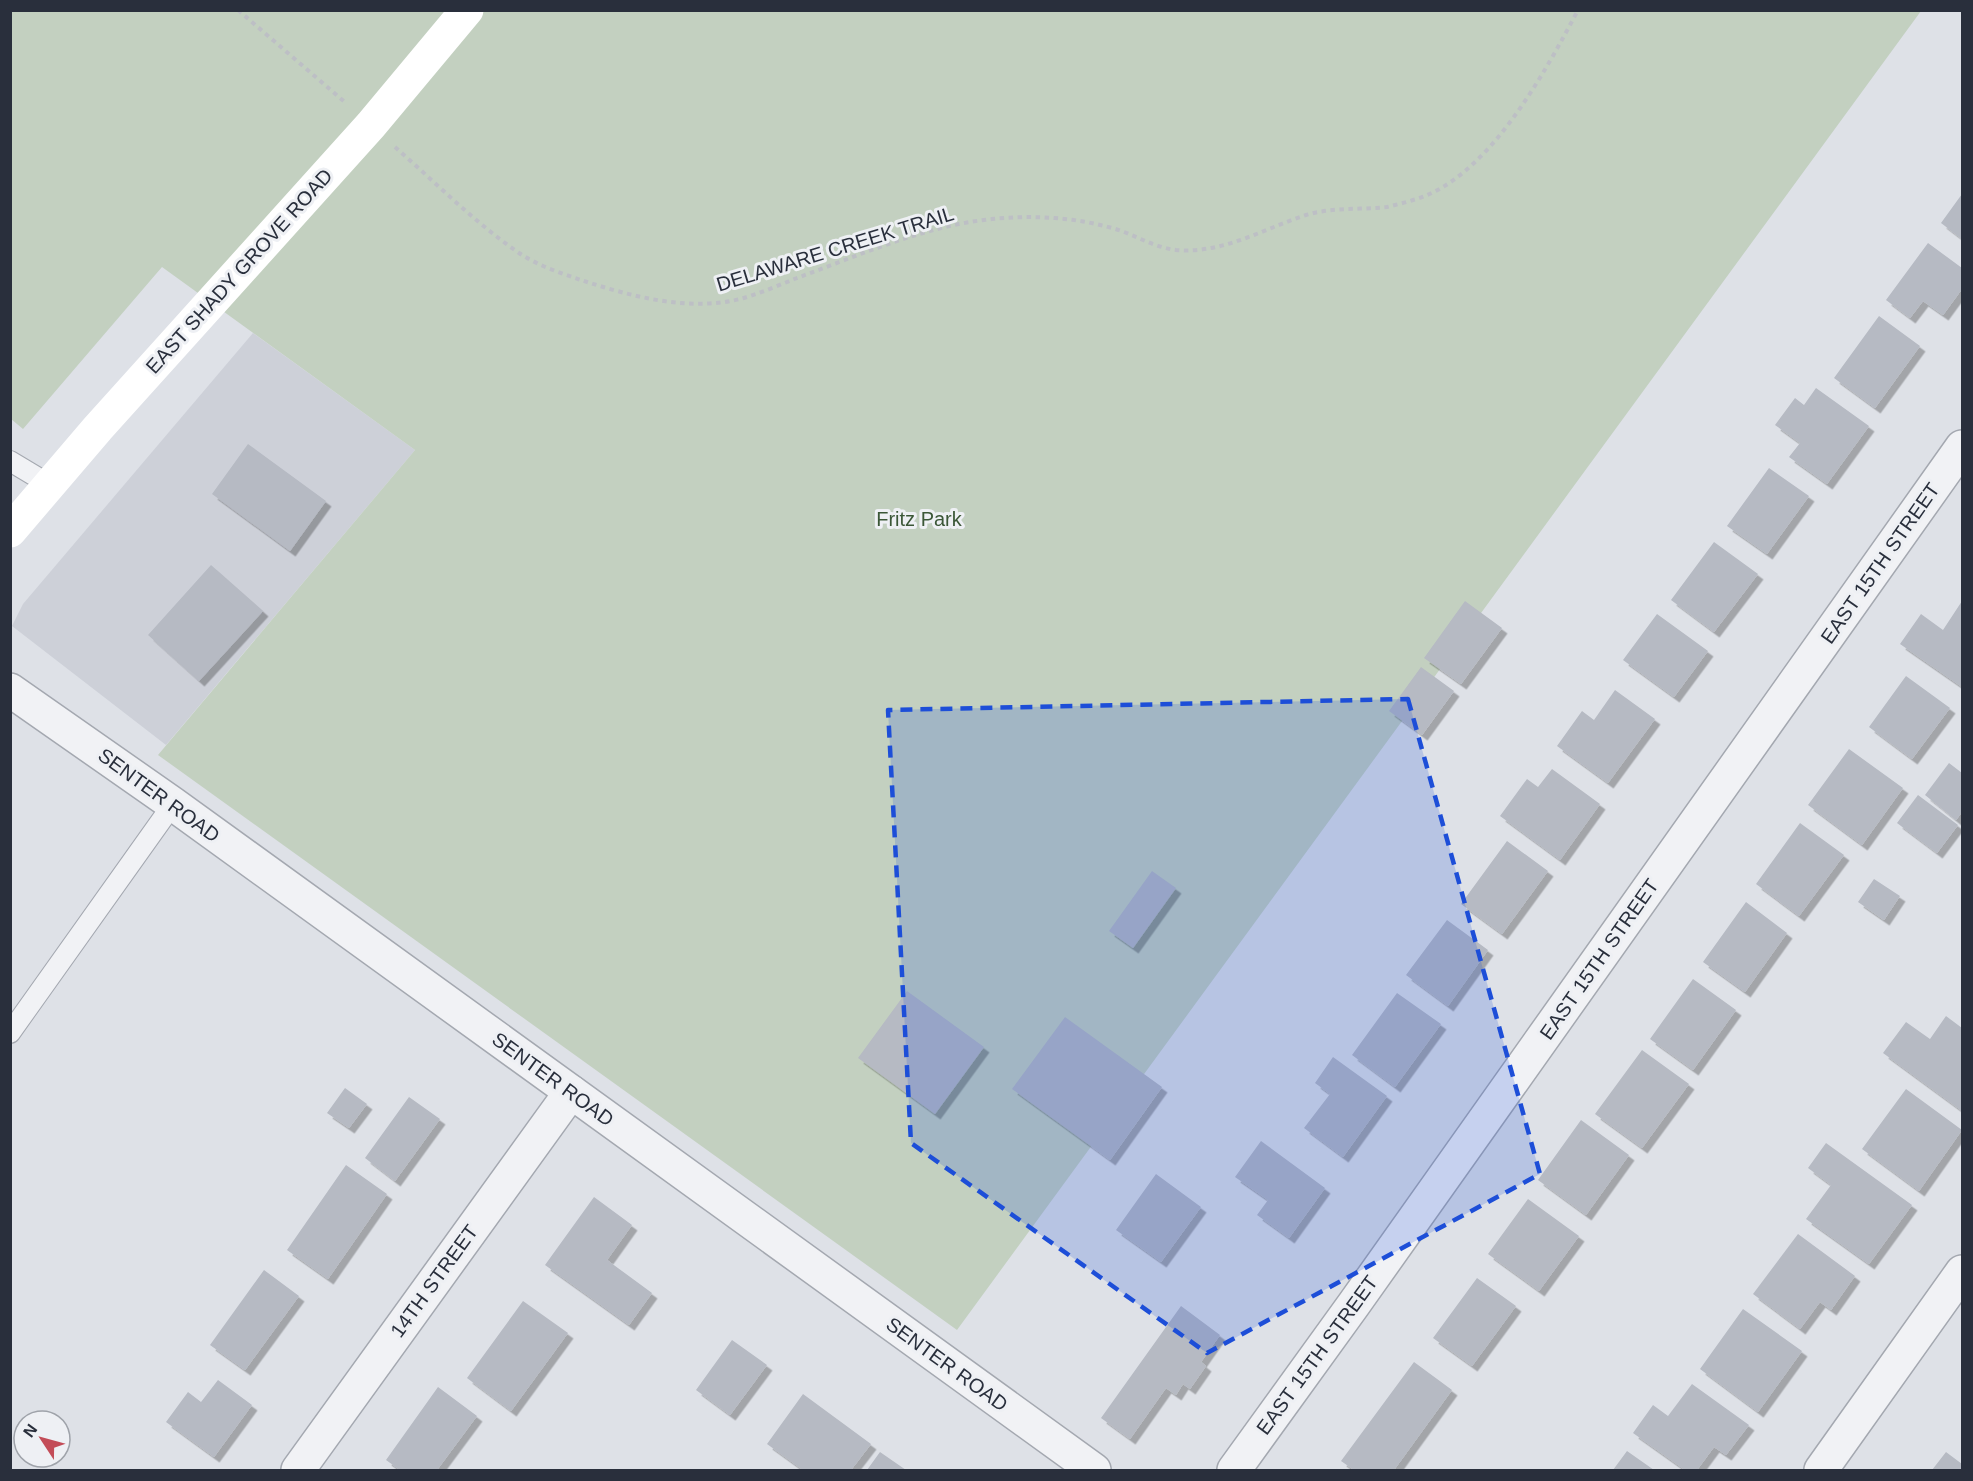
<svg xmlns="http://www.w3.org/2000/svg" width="1973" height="1481" viewBox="0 0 1973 1481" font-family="Helvetica,sans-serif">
  <defs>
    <filter id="shadow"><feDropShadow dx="5.5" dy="5.5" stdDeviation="0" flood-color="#0004"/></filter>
  </defs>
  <rect width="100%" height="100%" fill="#dee1e7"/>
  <!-- built -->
  <path fill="#cdd0d8" d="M253,333L415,450L166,745L12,626L23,604Z"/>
  <!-- green -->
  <path fill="#c3d0c0" d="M10,11H1921L957,1330L158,755L415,450L162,267L23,429L11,419Z"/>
  <!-- building -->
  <path fill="#b6bac3" filter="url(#shadow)" d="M1962,194V239L1941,223Z
    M1928,243L1962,268V289L1943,315L1923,301L1910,318L1886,300Z
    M1879,316L1920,346L1875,408L1834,378Z
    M1816,388L1869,426L1827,484L1789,457L1800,443L1775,425L1795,398L1804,405Z
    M248,444L326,501L290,551L212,494Z
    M1769,468L1809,496L1767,554L1727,526Z
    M1714,542L1758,574L1714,632L1671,600Z
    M211,565L263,611L199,681L148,635Z
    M1465,601L1502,628L1461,684L1424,658Z
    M1962,601V687L1900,644L1921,614L1943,630Z
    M1657,614L1708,651L1674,697L1623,660Z
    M1421,667L1454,691L1422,735L1389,711Z
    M1906,676L1950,708L1912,759L1869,727Z
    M1615,690L1655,719L1608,783L1557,746L1582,711L1594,720Z
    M1849,749L1903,788L1862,845L1808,805Z
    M1949,763L1962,773V812L1956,820L1925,795Z
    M1552,769L1600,804L1560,860L1500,816L1527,779L1538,787Z
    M1918,795L1958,825L1937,853L1897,823Z
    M1800,823L1844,855L1799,916L1756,884Z
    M1507,841L1548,871L1502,934L1461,904Z
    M1152,871L1176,888L1133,948L1109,931Z
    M1874,879L1900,896L1884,920L1858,902Z
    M1746,902L1787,933L1745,992L1703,962Z
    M1447,920L1488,950L1448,1006L1406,975Z
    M1693,979L1736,1010L1693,1070L1650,1039Z
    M907,991L984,1047L935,1114L858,1058Z
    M1397,993L1441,1024L1395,1087L1352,1055Z
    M1946,1016L1962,1028V1111L1883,1053L1906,1022L1930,1039Z
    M1065,1017L1162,1087L1110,1160L1012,1089Z
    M1642,1050L1689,1084L1642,1148L1595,1114Z
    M1333,1057L1387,1096L1343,1157L1304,1128L1330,1094L1315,1083Z
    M345,1088L367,1104L349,1128L327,1113Z
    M1906,1089L1962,1130L1919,1191L1862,1149Z
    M409,1097L440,1119L395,1181L365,1158Z
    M1581,1120L1629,1155L1586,1215L1538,1180Z
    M1261,1141L1325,1188L1289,1238L1257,1215L1268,1200L1235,1177Z
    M1826,1143L1912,1205L1869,1264L1806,1219L1831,1185L1808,1168Z
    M346,1165L387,1194L328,1279L287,1250Z
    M1156,1174L1201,1207L1161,1262L1116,1230Z
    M594,1197L632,1225L607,1260L652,1293L629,1325L545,1265Z
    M1528,1199L1579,1236L1539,1291L1488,1254Z
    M1798,1234L1855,1276L1831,1310L1820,1302L1800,1329L1753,1294Z
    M264,1270L299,1296L245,1370L210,1345Z
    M1477,1278L1516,1306L1472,1366L1433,1338Z
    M523,1301L568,1333L511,1411L467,1378Z
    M1181,1306L1220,1335L1201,1362L1206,1366L1190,1389L1183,1384L1176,1395L1166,1388L1130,1439L1101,1418Z
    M1743,1309L1802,1351L1758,1412L1700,1369Z
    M732,1340L767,1365L730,1415L696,1390Z
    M1414,1362L1452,1390L1394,1470H1354L1341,1461Z
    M218,1380L252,1405L214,1457L166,1422L188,1392L201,1402Z
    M1692,1384L1749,1425L1726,1455L1714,1447L1697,1470H1685L1633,1433L1653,1405L1668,1416Z
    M438,1387L477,1416L437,1470H400L386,1460Z
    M803,1394L871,1444L851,1470H803L767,1444Z
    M1627,1451L1654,1470H1613Z
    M880,1452L906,1470H867Z
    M1946,1452L1962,1464V1470H1932Z"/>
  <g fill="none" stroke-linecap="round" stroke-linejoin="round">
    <defs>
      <path id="service" d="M10,461L50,485
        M10,1033L173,804"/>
      <path id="minor" d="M298,1470L571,1092
        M1234,1470L1354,1304L1962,447
        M1821,1470L1962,1272"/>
      <path id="tertiary" d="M10,690L173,804L1094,1470"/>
    </defs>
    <!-- service casing -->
    <use href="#service" stroke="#a4a8b0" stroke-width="22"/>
    <!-- minor casing -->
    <use href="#minor" stroke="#a4a8b0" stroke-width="36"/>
    <!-- tertiary casing -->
    <use href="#tertiary" stroke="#a4a8b0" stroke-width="36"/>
    <!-- path -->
    <path stroke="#bdbfc5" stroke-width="4" stroke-dasharray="4.5 4.5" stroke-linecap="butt" d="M238,10L347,104
      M395,147C435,182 474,222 519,253C537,265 560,273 581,280C630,296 688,312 740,299C759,294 779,285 797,278C860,255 924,226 992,219C1032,215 1073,217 1112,228C1134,234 1152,247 1176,250C1223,254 1263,229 1306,215C1332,207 1360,210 1387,207C1395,205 1404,203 1413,200C1487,180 1544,74 1578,10"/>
    <!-- service -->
    <use href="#service" stroke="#f1f2f5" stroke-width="20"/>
    <!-- minor -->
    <use href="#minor" stroke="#f1f2f5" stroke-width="33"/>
    <!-- tertiary -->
    <use href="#tertiary" stroke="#f1f2f5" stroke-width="33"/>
    <!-- secondary -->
    <path stroke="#fff" stroke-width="33" d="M10,531L98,428L371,125L467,10"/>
  </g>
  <!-- marked area -->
  <path fill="#1d4ed8" fill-opacity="0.2" stroke="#1d4ed8" stroke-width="4.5" stroke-dasharray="12 8" stroke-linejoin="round" d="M1408,699L1540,1174L1207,1353L911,1143L888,710Z"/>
  <g text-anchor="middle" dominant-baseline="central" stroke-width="6" stroke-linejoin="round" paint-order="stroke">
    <!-- street labels -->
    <g font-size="20" fill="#292f3c" stroke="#eef0f4">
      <text transform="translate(835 249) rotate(-17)">DELAWARE CREEK TRAIL</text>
      <text transform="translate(239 271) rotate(-48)">EAST SHADY GROVE ROAD</text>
      <text transform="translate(1880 563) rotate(-55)">EAST 15TH STREET</text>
      <text transform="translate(159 795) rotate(36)">SENTER ROAD</text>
      <text transform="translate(1599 959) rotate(-55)">EAST 15TH STREET</text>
      <text transform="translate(553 1079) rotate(36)">SENTER ROAD</text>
      <text transform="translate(434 1281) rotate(-54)">14TH STREET</text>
      <text transform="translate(1317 1355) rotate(-54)">EAST 15TH STREET</text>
      <text transform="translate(947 1364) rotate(36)">SENTER ROAD</text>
    </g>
    <!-- park labels -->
    <g font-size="20" fill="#3b5737" stroke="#eef0f4">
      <text x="919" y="519">Fritz Park</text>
    </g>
  </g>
  <!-- border -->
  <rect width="1973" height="1481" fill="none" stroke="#292f3c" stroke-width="24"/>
  <!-- north arrow -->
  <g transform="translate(42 1439) rotate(306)"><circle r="28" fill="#eef0f4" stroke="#9fa3aa" stroke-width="1.5"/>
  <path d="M0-4.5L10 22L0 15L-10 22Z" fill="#c34c58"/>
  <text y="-9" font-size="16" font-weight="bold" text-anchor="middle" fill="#292f3c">N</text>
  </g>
</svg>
